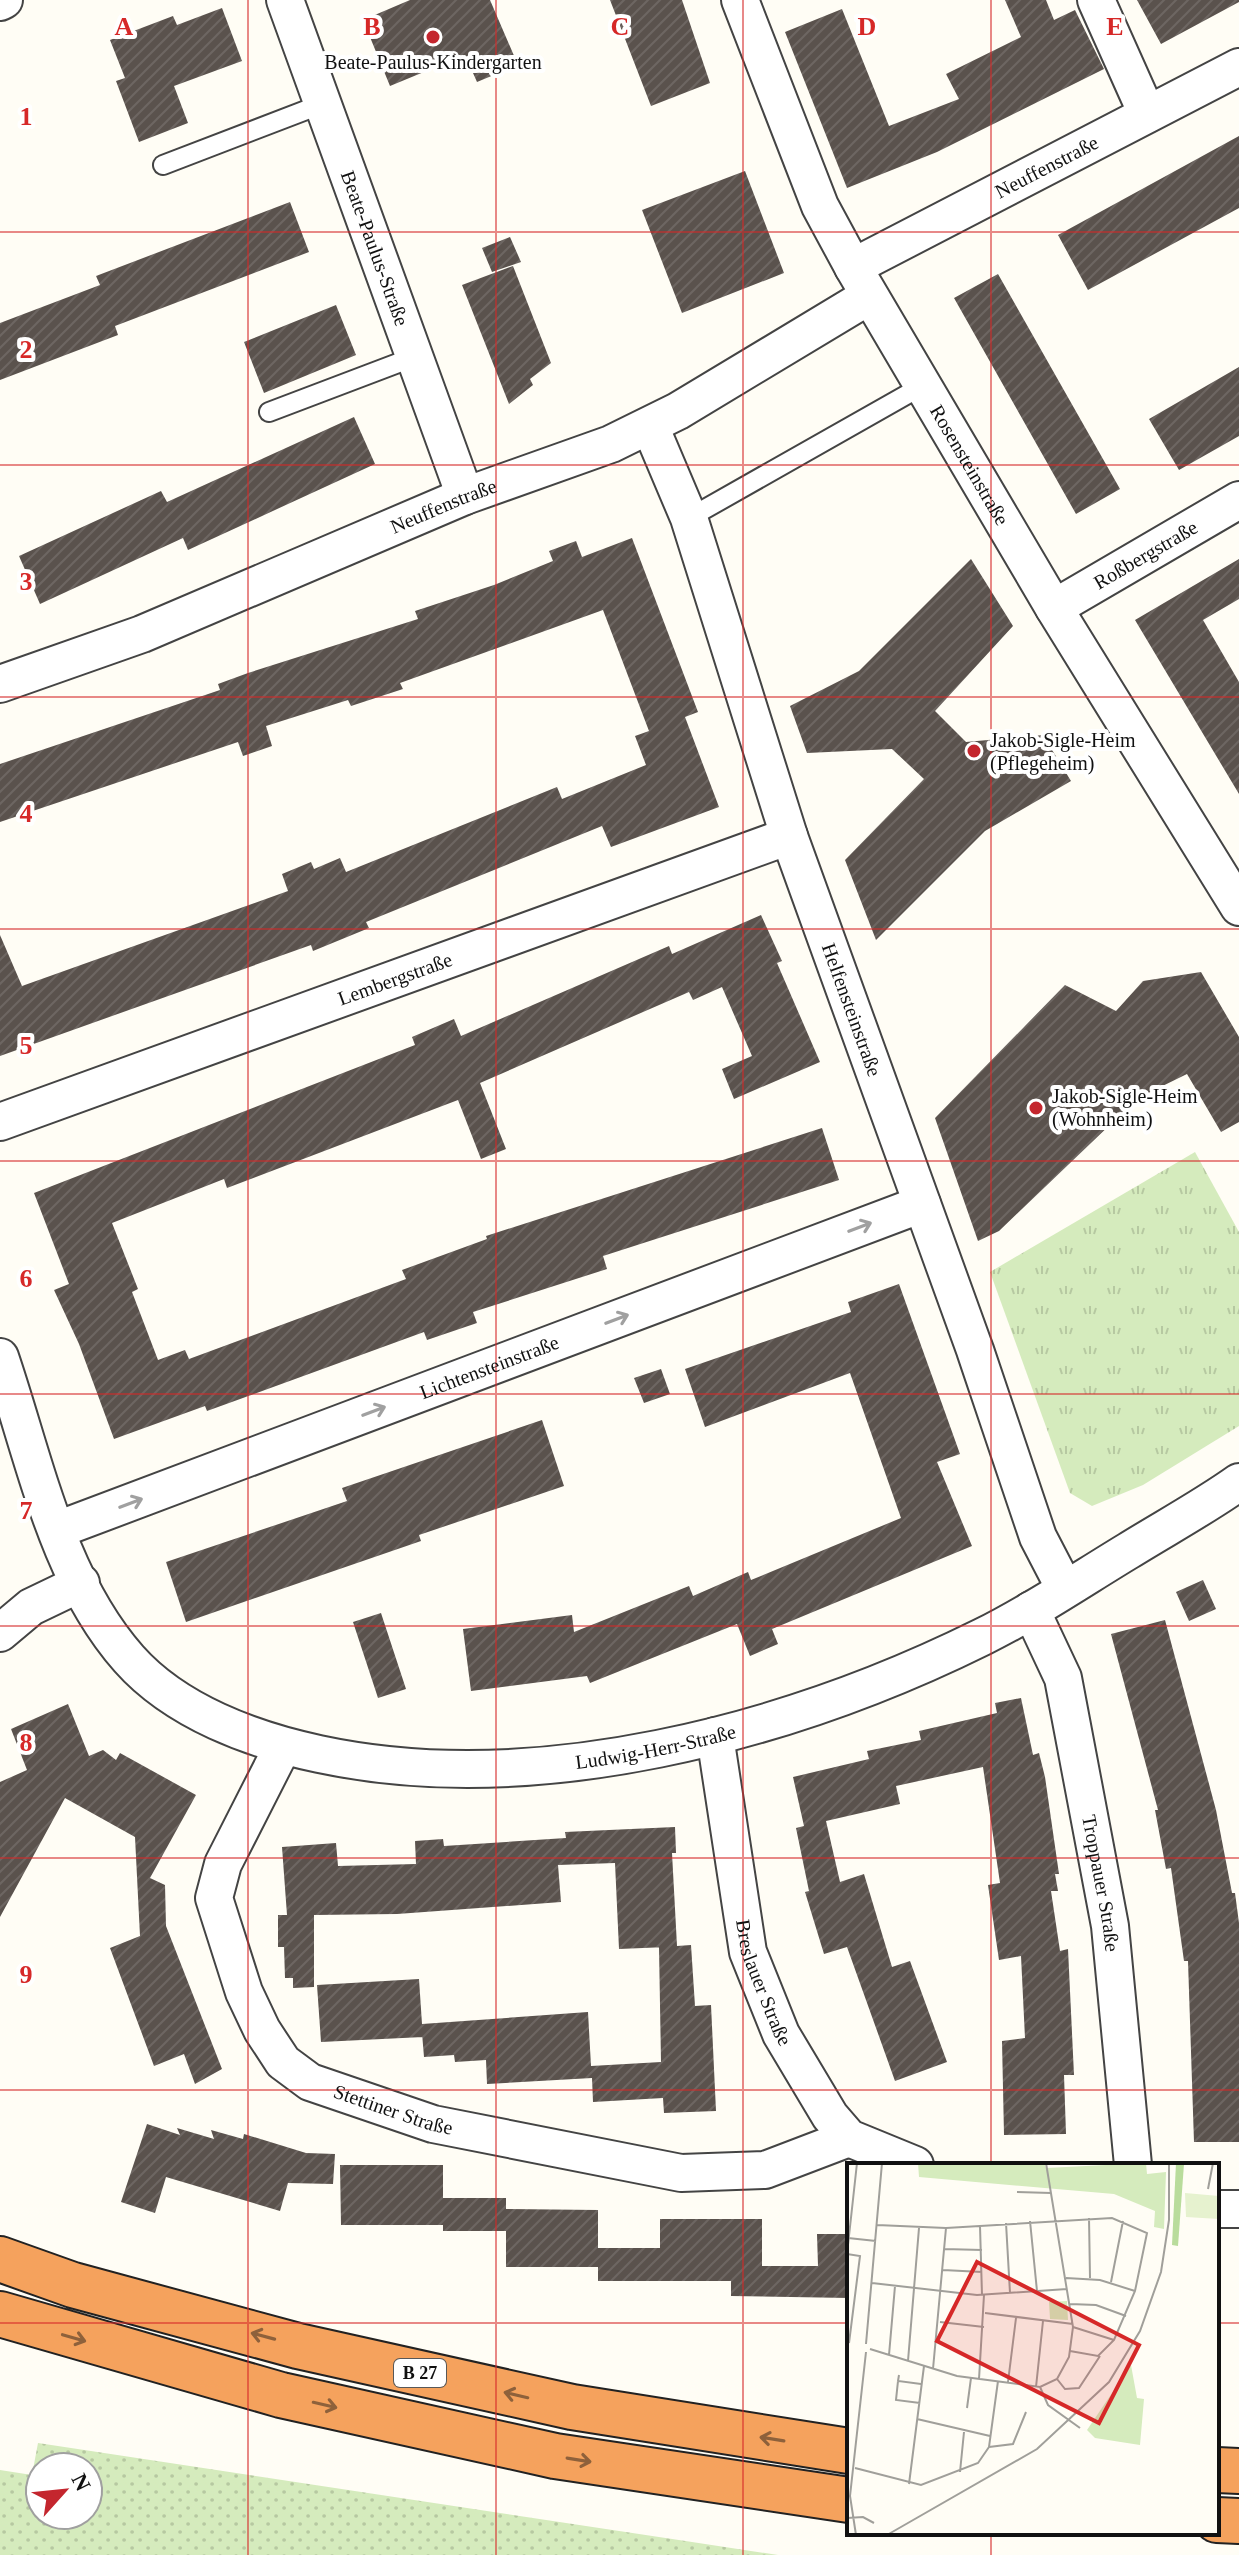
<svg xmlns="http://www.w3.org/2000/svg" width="1239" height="2555" viewBox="0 0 1239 2555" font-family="Georgia,serif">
  <defs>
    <pattern id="grass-tufts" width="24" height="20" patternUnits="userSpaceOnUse" patternTransform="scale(2)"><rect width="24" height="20" fill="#d5ebbd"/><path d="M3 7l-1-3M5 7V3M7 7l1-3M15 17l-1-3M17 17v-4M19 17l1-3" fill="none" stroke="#b6c8a1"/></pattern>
    <pattern id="garden-dots" width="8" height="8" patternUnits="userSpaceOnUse" patternTransform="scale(2)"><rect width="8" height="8" fill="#d5ebbd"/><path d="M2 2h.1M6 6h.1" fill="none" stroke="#b6c8a1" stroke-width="1.8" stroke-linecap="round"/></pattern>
    <pattern id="building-hatch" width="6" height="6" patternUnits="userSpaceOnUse" patternTransform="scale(2)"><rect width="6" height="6" fill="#5a524d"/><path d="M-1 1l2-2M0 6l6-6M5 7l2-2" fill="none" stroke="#6d6662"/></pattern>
  </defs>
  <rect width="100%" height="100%" fill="#fffdf5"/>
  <!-- grass -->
  <path fill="url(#grass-tufts)" d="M1195,1152L1239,1232V1426L1143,1485L1092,1506L1070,1493L990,1272Z"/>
  <!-- garden -->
  <path fill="url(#garden-dots)" fill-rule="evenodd" d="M38,2443L778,2555H0V2470L32,2475ZM40,2467H88V2515H40Z"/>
  <!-- building -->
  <path fill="url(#building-hatch)" d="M410,0H490L518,65L477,82L465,55L390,86L363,20Z
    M610,0H682L710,83L651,106Z
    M1005,0H1046L1054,20L1075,10L1104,69L937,152L847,188L785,32L842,9L889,126L959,99L946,74L1021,37Z
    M1137,0H1239V2L1161,44Z
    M222,8L242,61L174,86L188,123L139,142L116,81L125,78L110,40L173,16L177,25Z
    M1239,136V208L1088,290L1058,235Z
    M745,171L784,273L682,313L642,210Z
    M290,202L309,252L115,326L118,335L0,380V323L100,285L96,276Z
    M510,237L521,262L492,272L482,248Z
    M513,266L551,363L530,379L533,385L509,404L462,285Z
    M998,274L1120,489L1076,514L954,298Z
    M336,305L356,355L264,393L244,342Z
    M1239,367V436L1179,470L1149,419Z
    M354,417L375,464L188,550L183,538L40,604L19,556L161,491L167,502Z
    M632,538L698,712L685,717L719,807L611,847L602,826L366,922L369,928L313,951L311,945L0,1056V935L22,986L288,891L282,874L311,862L314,869L340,858L346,872L557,787L562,799L646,765L635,736L649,731L603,610L400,683L403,689L351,706L348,700L266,726L272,746L243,756L238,742L0,822V764L220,690L218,684L248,673L418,619L415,611L494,585L553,561L549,551L576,541L582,557Z
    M971,559L1013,626L935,711L966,742L1043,735L1071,781L985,831L876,940L845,860L924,779L892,749L807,753L790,706L859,671Z
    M1239,559V599L1203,620L1239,682V794L1135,620Z
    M761,915L782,961L777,963L820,1062L734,1099L722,1069L752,1056L722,987L693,1000L689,992L480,1083L506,1149L481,1159L458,1100L227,1188L224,1179L112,1223L138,1289L132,1292L158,1360L185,1350L189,1359L406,1279L402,1270L487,1239L486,1236L822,1128L839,1180L603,1256L607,1269L473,1312L477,1323L427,1340L424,1332L207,1411L205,1406L114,1439L79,1344L54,1290L69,1284L34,1193L415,1045L412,1037L454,1019L461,1036L669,946L672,954Z
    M1201,972L1239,1037V1122L1221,1132L1187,1074L1138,1098L999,1231L978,1241L935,1118L1065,985L1116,1011L1143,981Z
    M899,1284L960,1454L937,1462L972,1546L772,1629L778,1644L750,1656L737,1624L590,1683L587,1676L471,1691L463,1629L572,1615L574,1632L689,1586L693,1596L748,1572L751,1580L901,1518L850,1373L705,1427L685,1369L851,1312L848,1302Z
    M661,1369L670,1394L644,1403L634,1378Z
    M542,1420L564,1486L419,1535L421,1541L186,1622L166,1562L347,1501L342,1488Z
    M1203,1580L1216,1609L1189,1621L1176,1592Z
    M381,1613L406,1689L378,1698L353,1622Z
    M1165,1620L1216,1810L1232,1893H1235L1239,1923V2142H1194L1188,1961H1184L1171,1868L1166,1869L1155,1810H1158L1111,1634Z
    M1021,1698L1033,1755L1039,1753L1045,1777L1059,1874H1055L1058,1891H1051L1060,1951L1068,1949L1074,2075H1064L1066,2134L1004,2135L1002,2041L1025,2038L1021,1956L999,1960L988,1885L1000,1883L983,1767L896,1786L900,1804L826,1821L840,1882L864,1874L892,1967L910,1961L947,2062L895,2081L847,1947L824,1954L805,1892L809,1891L796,1828L804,1826L793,1777L869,1759L867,1751L921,1740L919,1731L997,1713L995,1703Z
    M68,1704L89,1756L103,1750L116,1760L120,1753L196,1795L150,1878L165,1885L166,1926L222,2069L195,2084L184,2054L154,2066L110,1948L140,1936L135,1837L65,1798L0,1917V1782L27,1770L11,1729Z
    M675,1827L676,1853H672L677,1946L691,1945L695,2006L711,2005L716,2111L664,2113L663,2098L593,2102L592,2078L487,2084L486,2060L455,2062L454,2055L424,2057L422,2033L423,2037L321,2042L317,1985L419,1979L422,2024L588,2012L591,2066L661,2062L659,1947H667L619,1949L615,1863L558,1865L561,1902L397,1914L314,1915V1987L293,1988V1978H285L284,1947H278V1915H287L282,1847L336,1843L338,1866L416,1864L415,1841L443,1839L444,1846L566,1838L565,1832Z
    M147,2124L180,2135L177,2128L214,2139L211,2130L243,2139L244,2134L306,2153L335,2154L333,2184L288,2183L280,2211L166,2177L155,2213L121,2202Z
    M340,2165H443V2198H506V2218V2209L598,2210V2248H660V2219H762V2266H818L817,2234H849V2298L731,2296V2281H598V2248V2267H506V2231H443V2225H341Z"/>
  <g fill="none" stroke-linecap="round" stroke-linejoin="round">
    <defs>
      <path id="lane" d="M163,165L322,104
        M269,412L414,357
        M689,518L922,386"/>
      <g id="street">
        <path id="s1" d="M285,0L465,496"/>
        <path id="s2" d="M740,0L820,206L853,267L1054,608L1239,907"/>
        <path d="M1096,0L1147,114"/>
        <path d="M0,2L4,0"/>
        <path id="s3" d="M853,267L1239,67"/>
        <path id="s4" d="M650,426L689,518L789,836L975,1350L1038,1537L1065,1589"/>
        <path id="s5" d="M1054,608L1239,500"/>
        <path id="s6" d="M0,684L142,634L465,496L611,444L678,411L869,296"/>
        <path id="s7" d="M0,1122L789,836"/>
        <path id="s8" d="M0,1357C34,1457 57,1578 129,1659C176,1712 253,1740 319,1754C535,1800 788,1733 982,1637C1033,1612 1080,1580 1128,1551C1165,1528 1204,1507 1239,1482"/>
        <path id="s9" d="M57,1530L922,1204"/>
        <path id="s10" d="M1031,1610L1063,1678L1110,1926L1133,2165"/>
        <path d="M0,1633L31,1607L81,1583"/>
        <path id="s11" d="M715,1736L748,1952L781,2034L830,2116L849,2138L915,2165"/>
        <path id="s12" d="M283,1746L223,1864L214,1898L244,1992L262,2030L283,2062L310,2082L433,2124L681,2173L765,2170L849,2138"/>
        <path d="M1217,2209H1239"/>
      </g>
      <path id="highway" d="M0,2259L73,2285L298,2346L572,2407L849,2451
        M0,2314L281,2395L555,2456L849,2500
        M1217,2470L1239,2471
        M1217,2520L1239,2521"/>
    </defs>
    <!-- lane casing -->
    <use href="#lane" stroke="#444" stroke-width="22"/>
    <!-- street casing -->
    <use href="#street" stroke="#444" stroke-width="40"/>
    <!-- highway casing -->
    <use href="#highway" stroke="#222" stroke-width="48"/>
    <!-- lane -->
    <use href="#lane" stroke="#fff" stroke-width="18"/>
    <!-- street -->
    <use href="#street" stroke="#fff" stroke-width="36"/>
    <!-- highway -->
    <use href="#highway" stroke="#f5a25d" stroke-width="44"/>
  </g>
  <!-- one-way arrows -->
  <defs><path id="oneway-shaft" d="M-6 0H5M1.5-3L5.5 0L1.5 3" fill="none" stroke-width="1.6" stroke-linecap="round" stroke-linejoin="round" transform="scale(2)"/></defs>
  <g stroke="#a0a0a0">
    <use href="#oneway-shaft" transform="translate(860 1227) rotate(-21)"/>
    <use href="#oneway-shaft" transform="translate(617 1319) rotate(-21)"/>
    <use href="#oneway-shaft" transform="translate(374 1411) rotate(-21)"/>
    <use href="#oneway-shaft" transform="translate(131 1503) rotate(-21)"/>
  </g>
  <g stroke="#8e613b">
    <use href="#oneway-shaft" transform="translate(263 2336) rotate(-165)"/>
    <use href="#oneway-shaft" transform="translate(74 2338) rotate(16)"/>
    <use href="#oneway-shaft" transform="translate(516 2395) rotate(-167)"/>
    <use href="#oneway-shaft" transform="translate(325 2405) rotate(13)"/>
    <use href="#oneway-shaft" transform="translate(772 2439) rotate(-171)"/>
    <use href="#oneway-shaft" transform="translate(579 2460) rotate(9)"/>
  </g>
  <!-- grid -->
  <path fill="none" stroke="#d62828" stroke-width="2" stroke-opacity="0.55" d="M248,0V2555M496,0V2555M743,0V2555M991,0V2165M0,232H1239M0,465H1239M0,697H1239M0,929H1239M0,1161H1239M0,1394H1239M0,1626H1239M0,1858H1239M0,2090H1239M0,2323H849M1217,2323H1239M991,2533V2555"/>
  <!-- markers -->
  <g fill="#c4262e" stroke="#fff" stroke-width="3">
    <circle cx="433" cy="37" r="8"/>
    <circle cx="974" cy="751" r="8"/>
    <circle cx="1036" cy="1108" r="8"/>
  </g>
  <g text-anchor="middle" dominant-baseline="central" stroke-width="8" stroke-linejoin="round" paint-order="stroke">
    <!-- shield labels -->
    <rect fill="#fff" stroke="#585858" stroke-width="2" x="394" y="2359" width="52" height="28" rx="6"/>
    <g font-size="18" font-weight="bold" fill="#111">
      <text x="420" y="2373">B 27</text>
    </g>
    <!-- poi labels -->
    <g font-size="20" fill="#111" stroke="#fff" text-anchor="start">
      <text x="433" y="62" text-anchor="middle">Beate-Paulus-Kindergarten</text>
      <text x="990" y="740">Jakob-Sigle-Heim<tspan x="990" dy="23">(Pflegeheim)</tspan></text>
      <text x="1052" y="1096">Jakob-Sigle-Heim<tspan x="1052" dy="23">(Wohnheim)</tspan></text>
    </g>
    <!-- street labels -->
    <g font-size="20" fill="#111" stroke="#fff">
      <text stroke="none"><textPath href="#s3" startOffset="218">Neuffenstraße</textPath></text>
      <text stroke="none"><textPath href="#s1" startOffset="264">Beate-Paulus-Straße</textPath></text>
      <text stroke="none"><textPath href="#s2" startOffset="520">Rosensteinstraße</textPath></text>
      <text stroke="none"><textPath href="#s6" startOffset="478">Neuffenstraße</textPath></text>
      <text stroke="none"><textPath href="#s5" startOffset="106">Roßbergstraße</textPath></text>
      <text stroke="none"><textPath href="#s7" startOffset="420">Lembergstraße</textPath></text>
      <text stroke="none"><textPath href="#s4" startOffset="618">Helfensteinstraße</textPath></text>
      <text stroke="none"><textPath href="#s9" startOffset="462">Lichtensteinstraße</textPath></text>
      <text stroke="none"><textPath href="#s8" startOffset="886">Ludwig-Herr-Straße</textPath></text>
      <text stroke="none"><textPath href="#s10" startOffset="284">Troppauer Straße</textPath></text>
      <text stroke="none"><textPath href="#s11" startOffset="252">Breslauer Straße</textPath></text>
      <text stroke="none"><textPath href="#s12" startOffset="468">Stettiner Straße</textPath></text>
    </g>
  </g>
  <!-- overview -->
  <g transform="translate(847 2163)">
    <rect width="372" height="372" fill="#fffdf5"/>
    <path d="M71,0H197L199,5L299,0L300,11L319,9L317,66L307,64L308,48L267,31L72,14ZM220,138L221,157L203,156L202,139Z" fill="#d5ebbd"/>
    <path d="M329,0L337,1L331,83L325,82Z" fill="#b9dc9c"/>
    <path d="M284,202L290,235L297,236L293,282L248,275L240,267Z" fill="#d5ebbd"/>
    <path d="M338,30L372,33V56L339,54Z" fill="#e6f2cf"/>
    <path fill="none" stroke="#a09f9a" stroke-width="2" d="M361,26L366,0M170,29L204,30M242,55L243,115M183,58L190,128M159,60L163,130M30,62L99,65L265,55L300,70L288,128L267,177L251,193L223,188M133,63L135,132M1,75L29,78M97,86L135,87M0,91L13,93L2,180M0,91L10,0M96,107L135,109M219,115L253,117L288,128M264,119L276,58M25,120L130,132L220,126M223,141L249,142L279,153M138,150L226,161M93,159L137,164M226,164L267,177M19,181L35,0M23,186L110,213L193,224L210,216L222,194L226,164L199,0M42,192L48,123M61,198L72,65M86,206L99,65M52,212L51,218L74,221M132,216L137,132M210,216L218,226L232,225L253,193M51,218L49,237L73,240M161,219L169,155M189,224L196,158M193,224L201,242L233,265M120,245L124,215M70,256L143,273M142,284L166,281L179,249M8,305L74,322L131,300L142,284L151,218M113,309L117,269M62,321L77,203M0,355L16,354L27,360M9,372L3,333L19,189M40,372L190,286L262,219L293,168L314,109L322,57V0"/>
    <path fill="#d62828" fill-opacity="0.15" stroke="#d62828" stroke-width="4" d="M130,99L292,182L252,260L90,178Z"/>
    <rect width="372" height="372" fill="none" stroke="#111" stroke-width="4"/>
  </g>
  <g font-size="26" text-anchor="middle" font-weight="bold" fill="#d62828" stroke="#fff" stroke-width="8" stroke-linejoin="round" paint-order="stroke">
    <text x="124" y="35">A</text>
    <text x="372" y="35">B</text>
    <text x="620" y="35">C</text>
    <text x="867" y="35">D</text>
    <text x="1115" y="35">E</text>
    <text x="26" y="125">1</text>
    <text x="26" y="358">2</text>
    <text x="26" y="590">3</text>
    <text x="26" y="822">4</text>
    <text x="26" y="1054">5</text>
    <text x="26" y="1287">6</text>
    <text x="26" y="1519">7</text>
    <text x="26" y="1751">8</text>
    <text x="26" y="1983">9</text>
  </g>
  <!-- north arrow -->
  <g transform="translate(64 2491) rotate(63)"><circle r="38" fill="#ffffff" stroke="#a0a0a0" stroke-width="2"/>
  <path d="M0-6L14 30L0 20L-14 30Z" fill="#c4262e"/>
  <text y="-12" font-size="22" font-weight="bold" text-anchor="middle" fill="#111111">N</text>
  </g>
</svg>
